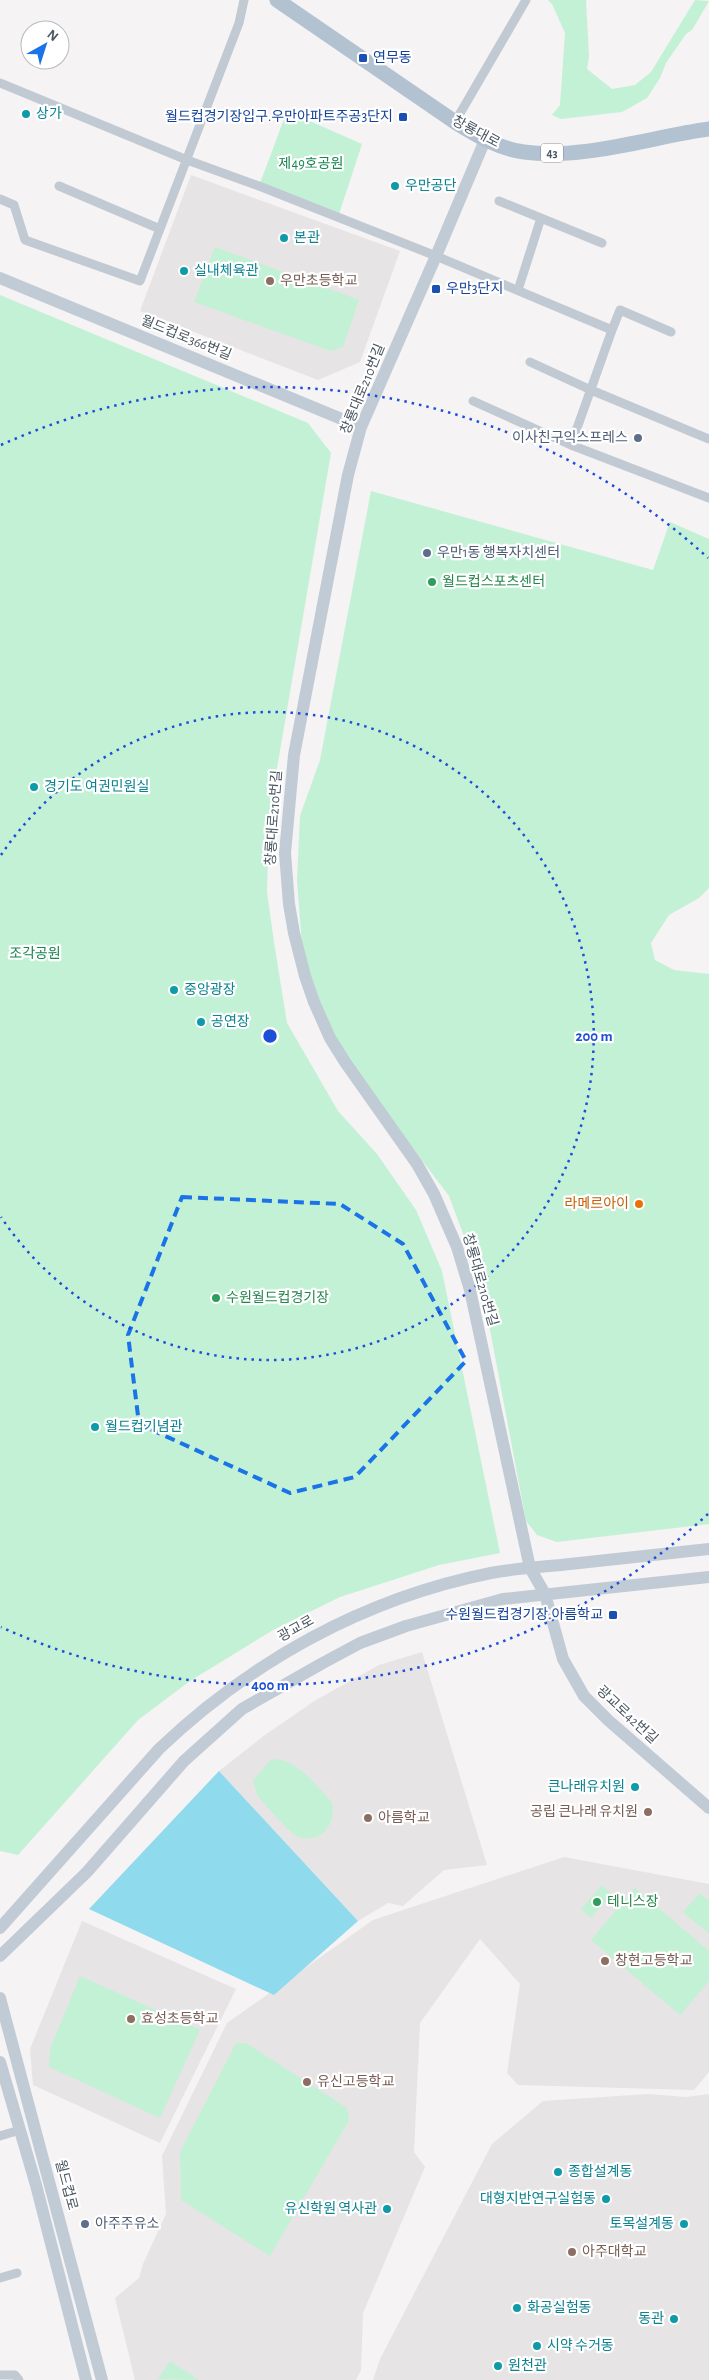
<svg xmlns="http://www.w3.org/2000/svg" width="709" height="2380" viewBox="0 0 709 2380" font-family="'Alegreya Sans','Noto Sans KR',sans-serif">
  <rect width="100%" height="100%" fill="#f5f3f3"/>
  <!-- education -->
  <path fill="#e6e4e5" d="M191,175L400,251L360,362L318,380L140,311Z
    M422,1652L487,1865L444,1870L403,1906L388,1903L358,1921L219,1771L265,1735L316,1700L379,1665Z
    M564,1857L709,1884V2072L694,2090L518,2085L507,2073L520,1984L480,1939L420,2023L414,2152L425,2167L363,2313L361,2370L356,2380H135L115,2298L139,2278L143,2264L166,2214L162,2156L227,2023L373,1920Z
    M82,1921L236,1989L160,2143L33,2085L30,2049Z
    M648,2094L686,2097L709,2094V2380H373L380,2359L492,2144L543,2101Z"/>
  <!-- green -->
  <path fill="#c3f1d5" d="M548,0H586L589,56L587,69L612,89L635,85L651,72L695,0L709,1L692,30L686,34L666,63L660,78L647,98L622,112L561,119L552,115L560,105L565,33L552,4Z
    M287,111L362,144L338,217L259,186Z
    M215,247L359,300L343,347L331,351L194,302Z
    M0,295L308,423L331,453L269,815L267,892L274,942L287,1023L338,1111L377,1154L416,1210L442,1271L500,1553L439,1565L340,1597L273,1630L190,1681L138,1720L18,1855L0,1851Z
    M371,491L653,570L670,522L709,539V888L699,898L669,915L651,943L655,960L674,970L709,974V1524L557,1542L537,1535L526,1521L481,1282L449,1196L356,1073L328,1024L309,982L302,945L297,880L300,816L320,760Z
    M271,1759C298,1759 314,1784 332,1802C337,1823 322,1844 298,1837C292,1835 263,1803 258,1796C256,1792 255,1786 253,1781Z
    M602,1885L612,1894L591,1918L581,1909Z
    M635,1888L709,1951V1981L680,2015L591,1940Z
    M700,1893L709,1901V1934L683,1912Z
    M80,1976L200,2030L160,2118L49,2067L50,2049Z
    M236,2043H246L347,2108L349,2120L270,2256L181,2200L180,2152Z
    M170,2361L199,2380L158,2379Z"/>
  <!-- water -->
  <path fill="#90daee" d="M219,1771L358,1921L274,1995L89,1909Z"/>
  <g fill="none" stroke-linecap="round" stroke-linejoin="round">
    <!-- street -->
    <path stroke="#c1cad2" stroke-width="9" d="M0,83L187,160L259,186L436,256L612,330L620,310L671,332
      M455,122L526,0
      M59,186L160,229
      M0,199L14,205L25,240L140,281L239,23L244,0
      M499,201L602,243
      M518,290L541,218
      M530,362L591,390L709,439
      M473,401L571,445L709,498
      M571,445L612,330
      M0,2136L20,2130
      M0,2278L17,2273
      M0,2375H15L19,2380"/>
    <!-- secondary -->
    <path stroke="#c1cbd6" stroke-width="12" d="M485,140L436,256L361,427L348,475L294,755L285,853L289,904L294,933L305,976L314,1002L330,1038L345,1062L417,1164L434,1194L457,1247L470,1290L530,1568L545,1594L563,1659L584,1696L608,1720L709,1808
      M0,278L361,427
      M0,1928L159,1749C251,1661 365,1598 491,1573C517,1568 544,1567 570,1564C616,1559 663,1554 709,1549
      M0,1956L87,1872L184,1761L242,1709L321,1664L360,1643L406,1626L503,1599L709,1577
      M0,1998L102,2380
      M0,2062L36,2185L86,2380"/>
    <!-- primary -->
    <path stroke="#b3c2d1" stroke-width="15" d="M277,0L455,122C476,135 499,149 524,152C583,160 651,137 709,129"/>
  </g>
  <!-- marked area -->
  <path fill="none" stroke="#1a73e8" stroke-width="4" stroke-dasharray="10 6" stroke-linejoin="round" d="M182,1197L340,1204L403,1244L466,1361L355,1477L290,1493L139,1424L128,1335Z"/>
  <!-- distance rings -->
  <g fill="none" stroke="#1d4ed8" stroke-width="2.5" stroke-dasharray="2.5 5">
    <path d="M1 855A324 324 0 1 1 1 1217"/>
    <path d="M708 1514A649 649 0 0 1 1 1627M1 445A649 649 0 0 1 708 558"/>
  </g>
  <!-- markers -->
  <g fill="#1a4fb4" stroke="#fff" stroke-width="2">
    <rect x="358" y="53" width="10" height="10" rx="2.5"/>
    <rect x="398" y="112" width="10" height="10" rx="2.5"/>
    <rect x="431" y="284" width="10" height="10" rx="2.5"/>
    <rect x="608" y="1610" width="10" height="10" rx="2.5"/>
  </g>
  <g fill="#0f9aa8" stroke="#fff" stroke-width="2">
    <circle cx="26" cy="114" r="5"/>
    <circle cx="395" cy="186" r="5"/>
    <circle cx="284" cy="238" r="5"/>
    <circle cx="184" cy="271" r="5"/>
    <circle cx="34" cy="787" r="5"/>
    <circle cx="174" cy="990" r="5"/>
    <circle cx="201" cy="1022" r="5"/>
    <circle cx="95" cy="1427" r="5"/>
    <circle cx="635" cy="1787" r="5"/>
    <circle cx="558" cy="2172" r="5"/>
    <circle cx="606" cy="2199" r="5"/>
    <circle cx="387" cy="2209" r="5"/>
    <circle cx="684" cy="2224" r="5"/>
    <circle cx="517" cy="2308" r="5"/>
    <circle cx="674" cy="2319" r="5"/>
    <circle cx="537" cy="2346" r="5"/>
    <circle cx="498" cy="2366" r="5"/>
  </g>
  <g fill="#8d6e63" stroke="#fff" stroke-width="2">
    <circle cx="270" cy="281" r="5"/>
    <circle cx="648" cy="1812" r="5"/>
    <circle cx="368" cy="1818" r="5"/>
    <circle cx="605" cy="1961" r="5"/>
    <circle cx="131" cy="2019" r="5"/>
    <circle cx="307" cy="2082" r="5"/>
    <circle cx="572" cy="2252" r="5"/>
  </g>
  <g fill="#5c6f8a" stroke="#fff" stroke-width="2">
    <circle cx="638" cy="438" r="5"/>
    <circle cx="427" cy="553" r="5"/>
    <circle cx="85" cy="2224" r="5"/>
  </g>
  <g fill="#2e9e5b" stroke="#fff" stroke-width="2">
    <circle cx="432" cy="582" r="5"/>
    <circle cx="216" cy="1298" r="5"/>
    <circle cx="597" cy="1902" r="5"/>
  </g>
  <circle fill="#e8710a" stroke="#fff" stroke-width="2" cx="639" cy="1204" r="5"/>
  <g text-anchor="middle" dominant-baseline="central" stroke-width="4.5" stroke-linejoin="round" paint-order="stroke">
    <!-- shield labels -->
    <rect fill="#fff" stroke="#808990" stroke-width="1" x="541" y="143.5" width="22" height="19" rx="4"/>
    <g font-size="12" font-weight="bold" fill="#4a5661">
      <text x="552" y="153">43</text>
    </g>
    <!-- transit labels -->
    <g font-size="14" fill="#164399" stroke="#fff" text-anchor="start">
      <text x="373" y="58">연무동</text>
      <text x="393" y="117" text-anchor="end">월드컵경기장입구.우만아파트주공3단지</text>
      <text x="446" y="289">우만3단지</text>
      <text x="603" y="1615" text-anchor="end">수원월드컵경기장.아름학교</text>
    </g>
    <!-- culture labels -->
    <g font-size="14" fill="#0d838f" stroke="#fff" text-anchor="start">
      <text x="36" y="114">상가</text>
      <text x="405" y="186">우만공단</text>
      <text x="294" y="238">본관</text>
      <text x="194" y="271">실내체육관</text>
      <text x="44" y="787">경기도 여권민원실</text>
      <text x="184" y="990">중앙광장</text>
      <text x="211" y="1022">공연장</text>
      <text x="105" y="1427">월드컵기념관</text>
      <text x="625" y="1787" text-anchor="end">큰나래유치원</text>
      <text x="568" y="2172">종합설계동</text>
      <text x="596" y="2199" text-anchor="end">대형지반연구실험동</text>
      <text x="377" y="2209" text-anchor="end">유신학원 역사관</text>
      <text x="674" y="2224" text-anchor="end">토목설계동</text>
      <text x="527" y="2308">화공실험동</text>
      <text x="664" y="2319" text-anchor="end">동관</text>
      <text x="547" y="2346">시약 수거동</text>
      <text x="508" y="2366">원천관</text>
    </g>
    <!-- street labels -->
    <g font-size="14" fill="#4a5661" stroke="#fff">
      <text transform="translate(476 132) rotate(28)">창룡대로</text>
      <text transform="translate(186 338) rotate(22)">월드컵로366번길</text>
      <text transform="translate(363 389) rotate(-68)">창룡대로210번길</text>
      <text transform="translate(274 818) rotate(-86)">창룡대로210번길</text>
      <text transform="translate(480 1280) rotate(74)">창룡대로210번길</text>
      <text transform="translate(296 1629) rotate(-29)">광교로</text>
      <text transform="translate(627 1715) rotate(43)">광교로42번길</text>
      <text transform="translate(66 2185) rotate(75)">월드컵로</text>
    </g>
    <!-- park labels -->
    <g font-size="14" fill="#17864f" stroke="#fff">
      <text x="311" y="164">제49호공원</text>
      <text x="35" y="954">조각공원</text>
    </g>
    <!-- education labels -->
    <g font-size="14" fill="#785e54" stroke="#fff" text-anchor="start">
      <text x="280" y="281">우만초등학교</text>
      <text x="638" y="1812" text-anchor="end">공립 큰나래 유치원</text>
      <text x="378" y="1818">아름학교</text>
      <text x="615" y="1961">창현고등학교</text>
      <text x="141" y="2019">효성초등학교</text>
      <text x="317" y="2082">유신고등학교</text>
      <text x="582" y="2252">아주대학교</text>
    </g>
    <!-- service labels -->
    <g font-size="14" fill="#4e5e75" stroke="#fff" text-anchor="start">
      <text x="628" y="438" text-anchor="end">이사친구익스프레스</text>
      <text x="437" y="553">우만1동 행복자치센터</text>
      <text x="95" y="2224">아주주유소</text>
    </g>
    <!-- leisure labels -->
    <g font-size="14" fill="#27864d" stroke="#fff" text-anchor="start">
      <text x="442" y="582">월드컵스포츠센터</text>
      <text x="226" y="1298">수원월드컵경기장</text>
      <text x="607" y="1902">테니스장</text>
    </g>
    <!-- food labels -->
    <g font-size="14" fill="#c56008" stroke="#fff" text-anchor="end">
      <text x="629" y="1204">라메르아이</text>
    </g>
  </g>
  <circle cx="270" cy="1036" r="8" fill="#1d4ed8" stroke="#fff" stroke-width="2.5"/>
  <g font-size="15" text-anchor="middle" font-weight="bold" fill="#1d4ed8" stroke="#fff" stroke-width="4.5" stroke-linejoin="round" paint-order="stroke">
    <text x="594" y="1041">200 m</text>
    <text x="270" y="1690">400 m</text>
  </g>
  <!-- north arrow -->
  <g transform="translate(45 45) rotate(39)"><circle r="24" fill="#ffffff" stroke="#b7bbc0"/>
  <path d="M0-4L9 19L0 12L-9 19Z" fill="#1a73e8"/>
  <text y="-8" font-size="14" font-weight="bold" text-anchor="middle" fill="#4a5661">N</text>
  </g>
</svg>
